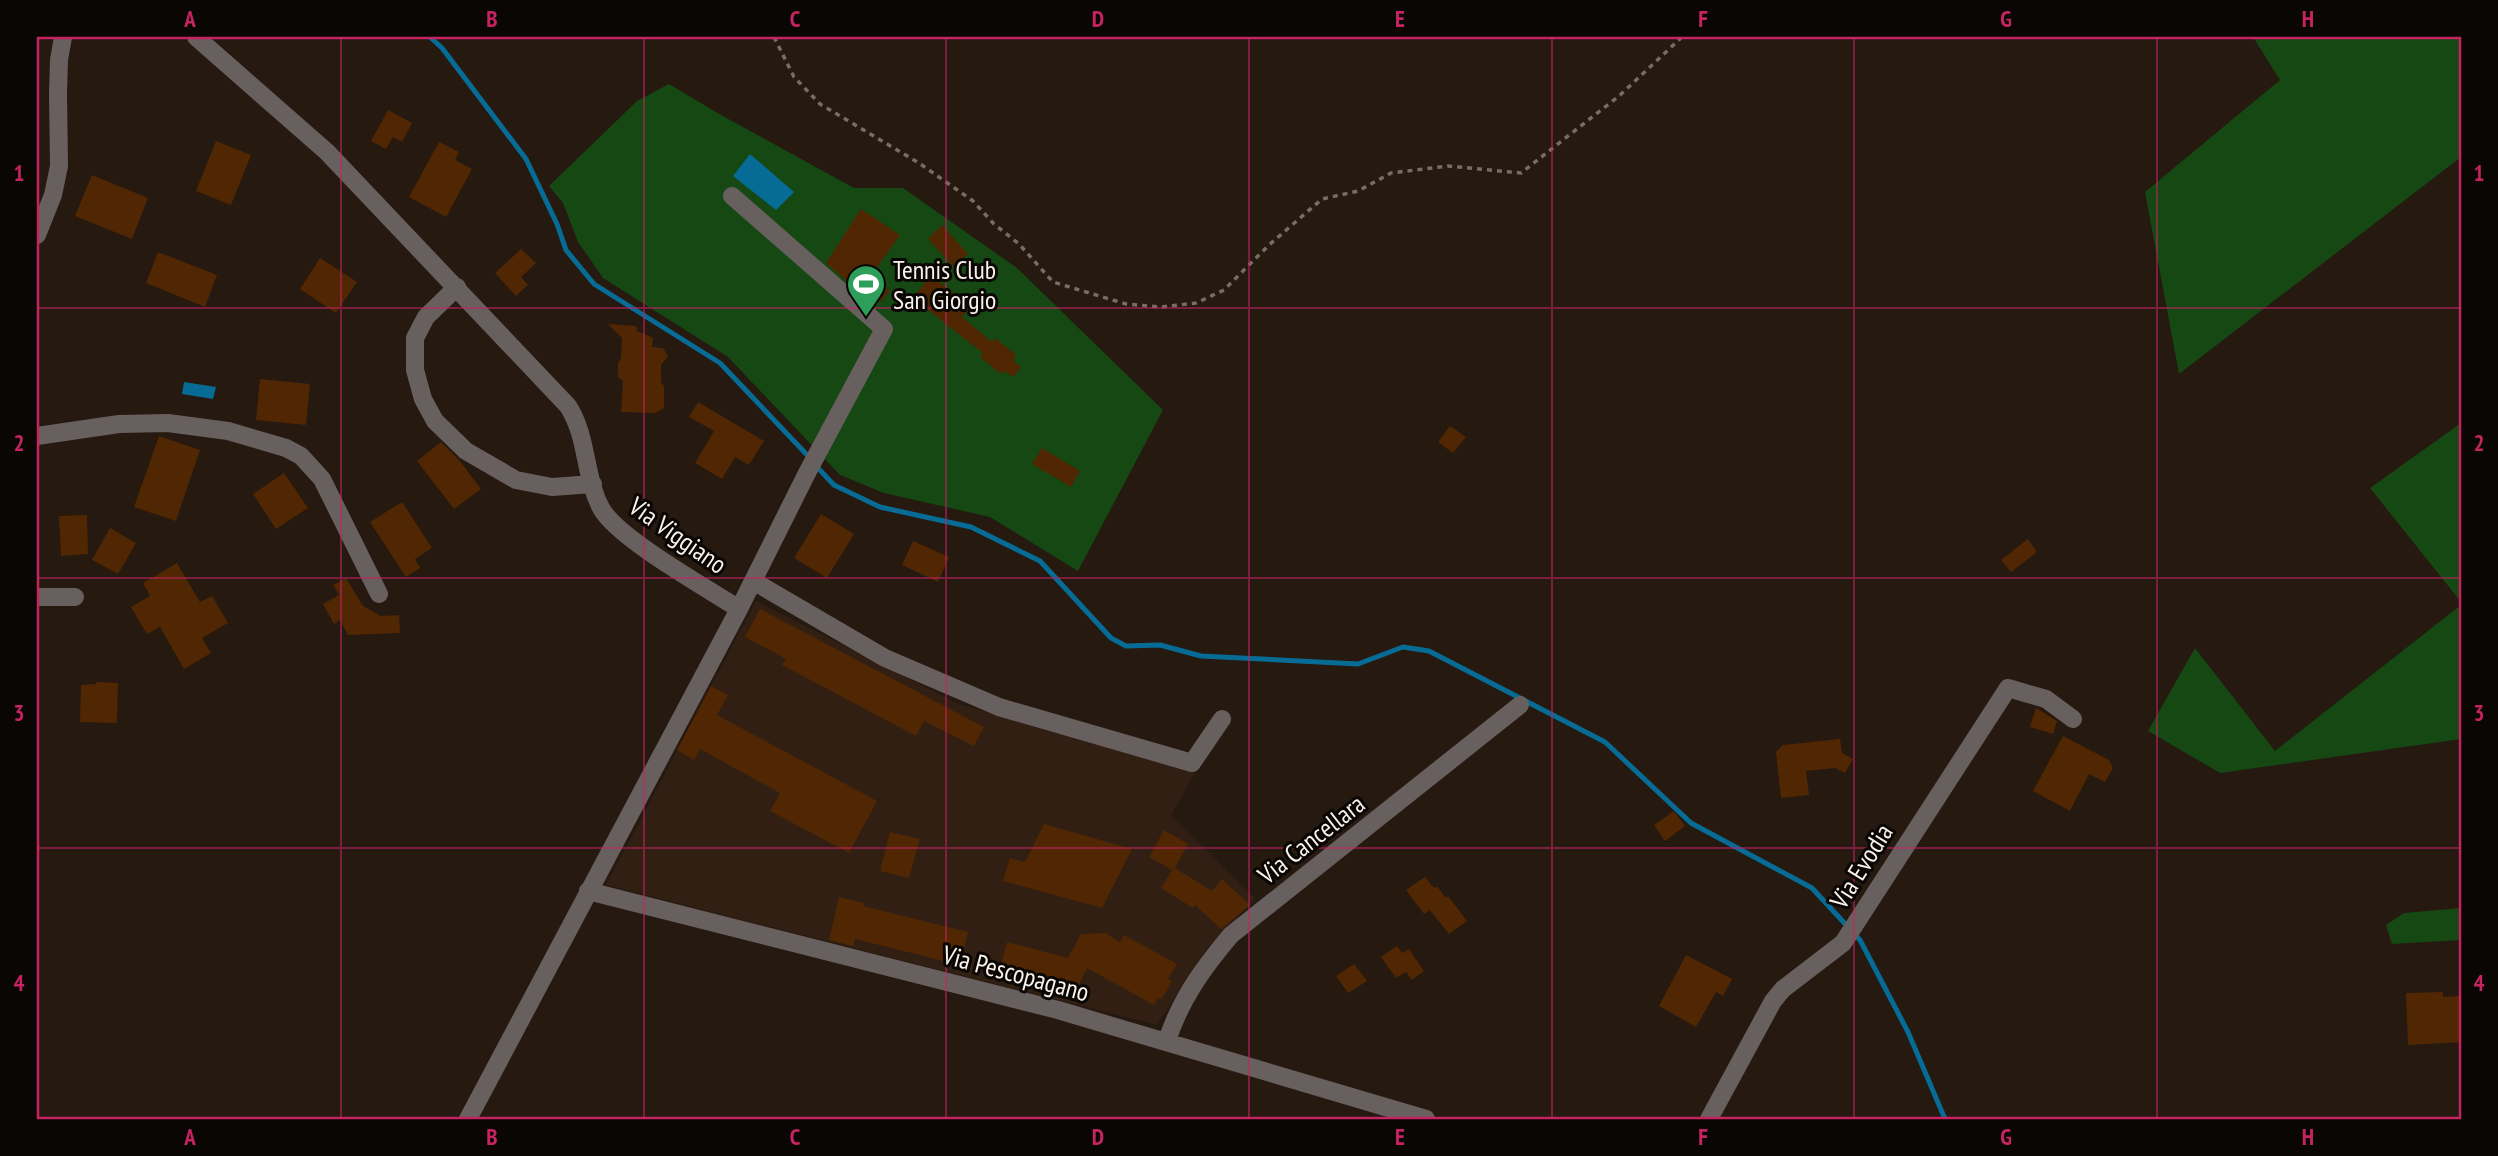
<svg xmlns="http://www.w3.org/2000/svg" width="2498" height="1156" viewBox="0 0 2498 1156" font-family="'PT Sans Narrow',sans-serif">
  <rect width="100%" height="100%" fill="#251910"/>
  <!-- built -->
  <path fill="#311f13" d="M756,601L959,704L1195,772L1171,816L1256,899L1207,948L1157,1025L606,885Z"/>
  <!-- green -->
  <path fill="#154813" d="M2253,37H2461V157L2179,374L2145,192L2280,80Z
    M669,84L721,115L854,188H903L1017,268L1163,410L1078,571L990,517L884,493L840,475L728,357L603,278L578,242L563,203L549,186L637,101Z
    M2461,423V602L2370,488Z
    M2461,605V739L2220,773L2148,731L2195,648L2275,751Z
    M2461,908V940L2392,944L2386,925L2404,913Z"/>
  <!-- water -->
  <path fill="#076c95" d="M750,154L794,192L776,210L733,176Z
    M184,382L216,387L213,399L182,394Z"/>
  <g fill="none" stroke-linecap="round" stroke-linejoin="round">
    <!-- stream -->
    <path stroke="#076c95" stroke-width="5" d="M430,37L442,48L526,159L557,224L566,250L594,284L720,363L810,458
      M816,466L834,485L880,507L971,527L1040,561L1111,638L1126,646L1160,645L1201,656L1358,664L1403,647L1429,651L1605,742L1691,823L1812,888L1860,940L1908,1032L1945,1119"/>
  </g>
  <!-- building -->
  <path fill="#502702" d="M388,110L412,123L402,142L393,137L386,149L371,141Z
    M216,141L251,155L231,205L196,191Z
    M439,142L459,152L455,160L472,169L446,217L409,197Z
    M92,175L148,198L132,239L75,216Z
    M861,209L900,235L870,277L890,290L881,302L862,289L859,292L826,263Z
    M942,225L968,254L954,267L928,239Z
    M521,249L536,263L521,277L528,285L516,296L495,273Z
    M158,252L217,275L205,307L146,283Z
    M320,258L357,282L336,313L300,289Z
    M931,275L970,307L962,317L992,342L995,338L1016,355L1013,360L1021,367L1013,377L1004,371L1001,374L980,357L983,353L913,298Z
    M608,324L636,326L637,331L653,338L652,347L663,348L668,356L661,365V382L664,386V408L655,413L621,412L623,381L618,377V363L621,358L622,338Z
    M260,379L310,384L306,425L256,420Z
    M698,402L764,441L749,465L735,457L722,479L695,463L714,431L689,417Z
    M1450,426L1466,437L1453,453L1438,442Z
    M159,436L200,450L176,521L134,507Z
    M441,442L459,460L481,489L454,509L417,461Z
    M1042,448L1080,471L1071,487L1032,464Z
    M284,473L308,508L276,529L253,494Z
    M402,502L432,548L415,559L420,568L406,577L370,522Z
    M821,514L854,534L827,578L794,558Z
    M87,515L88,554L61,556L59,516Z
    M110,528L136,543L118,574L92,560Z
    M2028,539L2037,552L2011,572L2001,560Z
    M913,541L949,557L938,582L902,565Z
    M177,563L200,602L212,596L228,623L202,638L211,653L184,669L160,627L147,634L131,607L150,596L143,583Z
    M346,578L363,606L381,616L399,615L400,633L348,635L340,620L334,624L323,604L339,595L333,585Z
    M760,609L984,727L974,746L924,721L916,736L782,665L786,659L745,637Z
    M96,682L118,683L117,723L80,722L81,685L96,684Z
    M711,686L728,695L717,715L877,801L849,853L770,811L780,793L700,749L694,760L677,750Z
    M2036,708L2057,721L2053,734L2030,727Z
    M2063,736L2109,760L2113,768L2105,782L2089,774L2070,811L2033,791Z
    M1840,739L1842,753L1853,759L1845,773L1835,768L1806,771L1809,795L1781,798L1776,752L1783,745Z
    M1674,811L1685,826L1665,841L1654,825Z
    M1044,824L1132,849L1102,908L1003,881L1010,858L1025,862Z
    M1164,830L1188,844L1175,868L1212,891L1222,879L1250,905L1221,929L1195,905L1193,908L1161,888L1172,870L1149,857Z
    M890,832L920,839L909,878L880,871Z
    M1425,877L1434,888L1437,886L1446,898L1448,896L1467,921L1449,934L1430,910L1424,914L1406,890Z
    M839,897L864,903L863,906L968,932L960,965L855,939L853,946L829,940Z
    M1106,933L1120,942L1124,935L1177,964L1168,979L1172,981L1162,999L1158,998L1154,1005L1087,968L1072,999L997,978L1007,942L1068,958L1081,934Z
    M1397,946L1402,953L1409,949L1424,971L1412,980L1406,972L1396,978L1381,957Z
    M1686,955L1732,979L1723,996L1716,992L1696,1027L1659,1006Z
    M1354,964L1367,981L1348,993L1336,976Z
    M2443,992V997L2461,996V1042L2408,1045L2406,993Z"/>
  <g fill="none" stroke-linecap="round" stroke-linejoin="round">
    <!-- path -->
    <path stroke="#786d66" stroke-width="3.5" stroke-dasharray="5 5" stroke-linecap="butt" d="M774,37L794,77L820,104L919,163L973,201L994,224L1019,244L1053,282L1126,304L1161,307L1196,303L1224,290L1269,245L1322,199L1358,191L1391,173L1448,166L1521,173L1619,96L1682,37"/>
    <!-- street -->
    <path stroke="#685f5f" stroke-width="18" d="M196,37L327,152L568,406C588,437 584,476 601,508C617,538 707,588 739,609L468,1119
      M732,196L884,329L807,473L739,609
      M37,235L53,195L59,166L58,94L59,60L63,37
      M457,287L426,317L415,338V370L423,399L435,421L466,451L516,480L552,487L593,484
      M37,436L119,424L168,423L228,431L286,448L301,456L322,479L379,594
      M753,581L885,658L999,707L1192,763L1222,719
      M37,597H75
      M588,891L1058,1010L1426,1119
      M1167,1041C1180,1000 1203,968 1231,935L1520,705
      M1709,1119L1773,1001L1783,989L1843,943L2008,688L2046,699L2073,719"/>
  </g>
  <!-- grid -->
  <path fill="none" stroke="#c52362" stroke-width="2" stroke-opacity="0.55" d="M341,37V1119M644,37V1119M946,37V1119M1249,37V1119M1552,37V1119M1854,37V1119M2157,37V1119M37,308H2461M37,578H2461M37,848H2461"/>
  <!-- icons -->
  <defs>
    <symbol id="stadium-pin" viewBox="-11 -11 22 30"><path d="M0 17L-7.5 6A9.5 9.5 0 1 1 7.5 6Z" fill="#2e9e5b" stroke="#0a0603"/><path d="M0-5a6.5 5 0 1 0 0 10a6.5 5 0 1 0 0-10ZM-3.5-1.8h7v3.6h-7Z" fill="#fff"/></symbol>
  </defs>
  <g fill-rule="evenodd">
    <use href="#stadium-pin" x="844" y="262" width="44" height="60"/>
  </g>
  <g text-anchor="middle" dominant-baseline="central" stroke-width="6" stroke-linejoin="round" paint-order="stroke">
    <!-- poi labels -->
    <g font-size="26" fill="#faf2ec" stroke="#0a0603" text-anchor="start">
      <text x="893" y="269">Tennis Club<tspan x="893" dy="30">San Giorgio</tspan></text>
    </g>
    <!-- street labels -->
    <g font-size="26" fill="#faf2ec" stroke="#0a0603">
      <text transform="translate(678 535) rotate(35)">Via Viggiano</text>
      <text transform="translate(1311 839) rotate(-38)">Via Cancellara</text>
      <text transform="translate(1861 866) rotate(-58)">Via Evodia</text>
      <text transform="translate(1016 973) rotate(15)">Via Pescopagano</text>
    </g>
  </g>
  <!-- border -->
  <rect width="2498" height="1156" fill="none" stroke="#0a0603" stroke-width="77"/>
  <rect x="38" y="38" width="2422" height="1080" fill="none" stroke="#c52362" stroke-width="2.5"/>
  <g font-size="23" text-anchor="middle" font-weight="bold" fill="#c52362">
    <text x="190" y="27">A</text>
    <text x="492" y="27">B</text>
    <text x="795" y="27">C</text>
    <text x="1098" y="27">D</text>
    <text x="1400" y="27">E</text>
    <text x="1703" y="27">F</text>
    <text x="2006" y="27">G</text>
    <text x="2308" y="27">H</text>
    <text x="19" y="181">1</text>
    <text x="2479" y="181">1</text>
    <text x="19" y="451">2</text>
    <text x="2479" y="451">2</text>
    <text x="19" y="721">3</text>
    <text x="2479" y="721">3</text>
    <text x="19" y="991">4</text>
    <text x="2479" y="991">4</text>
    <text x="190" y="1145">A</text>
    <text x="492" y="1145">B</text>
    <text x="795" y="1145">C</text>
    <text x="1098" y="1145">D</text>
    <text x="1400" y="1145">E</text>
    <text x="1703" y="1145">F</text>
    <text x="2006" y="1145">G</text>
    <text x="2308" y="1145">H</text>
  </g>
</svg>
